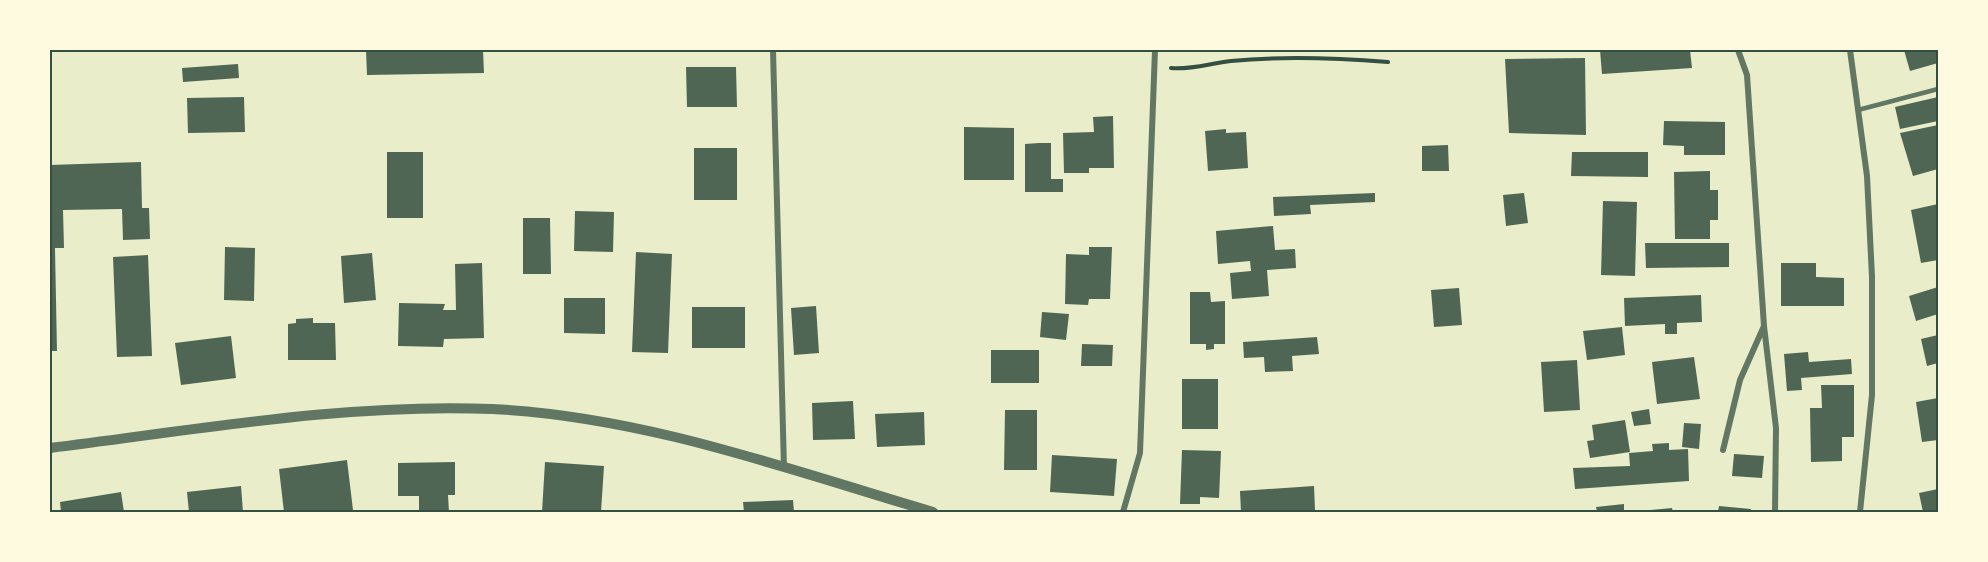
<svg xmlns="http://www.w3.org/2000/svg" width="1988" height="562" viewBox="0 0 1988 562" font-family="Bitter,serif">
  <rect width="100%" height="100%" fill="#e9edc9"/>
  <!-- building -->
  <path fill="#4f6655" d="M366,50H483L484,73L367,75Z
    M1600,50H1690L1692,68L1602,74Z
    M1904,50H1938V63L1910,71Z
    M1585,58L1586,135L1509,133L1505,59Z
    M238,64L239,78L183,82L182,68Z
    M686,67H736L737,107H687Z
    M244,97L245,132L188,133L187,98Z
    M1938,97V121L1900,129L1895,107Z
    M1113,116L1114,168H1089V173H1064L1063,133L1094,132L1093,117Z
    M1664,121L1725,122V155H1684V146L1663,145Z
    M1938,125V169L1913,176L1900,133Z
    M964,127L1014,128V180H964Z
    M1226,129V133L1246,132L1248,168L1208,171L1205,131Z
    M1039,143H1051V179H1063V192H1025V144Z
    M1448,145L1449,171H1422V146Z
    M694,148H737V200H694Z
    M387,152H423V218H387Z
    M1572,152H1648V177L1571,176Z
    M141,162L142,208H149L150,239L123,240L122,209L63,210L64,248H55L57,351H50V165Z
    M1710,171V190H1718V220H1710V239H1675L1674,172Z
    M1375,193V202L1310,205L1311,214L1274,216L1273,197Z
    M1524,193L1528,223L1506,226L1503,195Z
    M1603,201L1637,202L1635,276L1601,275Z
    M1938,204V260L1921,263L1911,210Z
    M575,211L614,212L613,252L574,251Z
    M523,218H550L551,274H523Z
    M1273,226L1275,250L1295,249L1296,268L1267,270L1269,296L1232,299L1230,273L1251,271L1250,261L1218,264L1216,231Z
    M1645,243H1729V267L1646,268Z
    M225,247L255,248L254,301L224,300Z
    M1089,247H1112L1110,299H1089L1088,305L1065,304L1066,254L1089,255Z
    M636,252L672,254L668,353L632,352Z
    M372,253L376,300L344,303L341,256Z
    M148,255L152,356L117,357L113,257Z
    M482,263L484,338L444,339L443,347L398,346L399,303L445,304L443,310H456L455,264Z
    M1781,263H1816V277L1844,278V306H1781Z
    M1938,287V314L1916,321L1909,296Z
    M1459,288L1462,325L1434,327L1431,290Z
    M1190,292H1210L1211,302L1225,301V344H1214V349L1206,350V344H1190Z
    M1701,295L1702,322L1677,323V334H1665V324L1625,326L1624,298Z
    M564,298H605V334L564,333Z
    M816,306L819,353L794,355L791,308Z
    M692,307H745V348H692Z
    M1042,312L1069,314L1066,340L1040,337Z
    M313,318V323H335L336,360H288V324L296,323V319Z
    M1622,327L1625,355L1587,360L1583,331Z
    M1938,335V363L1927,366L1921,339Z
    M231,336L236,378L181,385L175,343Z
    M1317,337L1319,354L1292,356L1293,371L1265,372L1264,357L1244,358L1243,342Z
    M1082,344L1113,345L1112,366H1081Z
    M991,350H1039V383H991Z
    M1808,352L1809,362L1851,359L1852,374L1801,378L1802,390L1787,391L1784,354Z
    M1694,357L1700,399L1657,404L1652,362Z
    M1577,360L1580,410L1544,412L1541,362Z
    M1182,379H1218V429H1182Z
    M1821,385H1854V437H1842V461L1811,462L1810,408H1822Z
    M1938,398V440L1922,442L1916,402Z
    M853,401L855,439L813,440L812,403Z
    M1649,409L1651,424L1634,426L1631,412Z
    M1005,410H1037V470H1004Z
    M924,412L925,445L877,447L875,414Z
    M1625,420L1630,452L1590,458L1587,441L1594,440L1592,425Z
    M1684,423L1701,424L1699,449L1682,447Z
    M1669,443V450L1688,449L1689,481L1575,489L1573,468L1630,466L1629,453L1653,451L1652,444Z
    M1182,450L1221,451L1219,498L1200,497V504H1180Z
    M1734,454L1764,456L1762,478L1732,476Z
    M1052,455L1117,459L1114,496L1050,492Z
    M347,460L353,510L335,512H284L279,469Z
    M455,462V495H448L449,512H419V496H398V463Z
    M545,462L604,466L601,512H542Z
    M241,486L243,512H189L187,492Z
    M1314,486L1315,510L1241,512L1240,491Z
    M1938,489V512H1923L1919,493Z
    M121,492L124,512H61L60,502Z
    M793,500L794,512H744L743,502Z
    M1624,504V512H1597L1596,507Z
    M1719,506L1751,509L1750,512H1718Z
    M1672,508L1673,512H1641L1640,511Z"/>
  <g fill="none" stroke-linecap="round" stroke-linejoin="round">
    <!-- path -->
    <path stroke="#344e41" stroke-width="4" d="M1171,68C1191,70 1211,63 1231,61C1282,56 1337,58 1388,62"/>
    <!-- service -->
    <path stroke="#617663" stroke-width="4.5" d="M1858,110L1938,89"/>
    <!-- minor -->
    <path stroke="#617663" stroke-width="6" d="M773,50L784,468
      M1738,50L1747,75L1764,326L1776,428L1775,512
      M1850,50L1867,176L1872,277V395L1860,512
      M1723,450L1740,380L1764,326
      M1123,512L1140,453L1155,50"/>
    <!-- tertiary -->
    <path stroke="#617663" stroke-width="10" d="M50,448C196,430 344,403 492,409C644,416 790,470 933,512"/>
  </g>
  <!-- border -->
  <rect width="1988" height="562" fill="none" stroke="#fefae0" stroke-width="102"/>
  <rect x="51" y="51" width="1886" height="460" fill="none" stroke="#344e41" stroke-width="2"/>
</svg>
